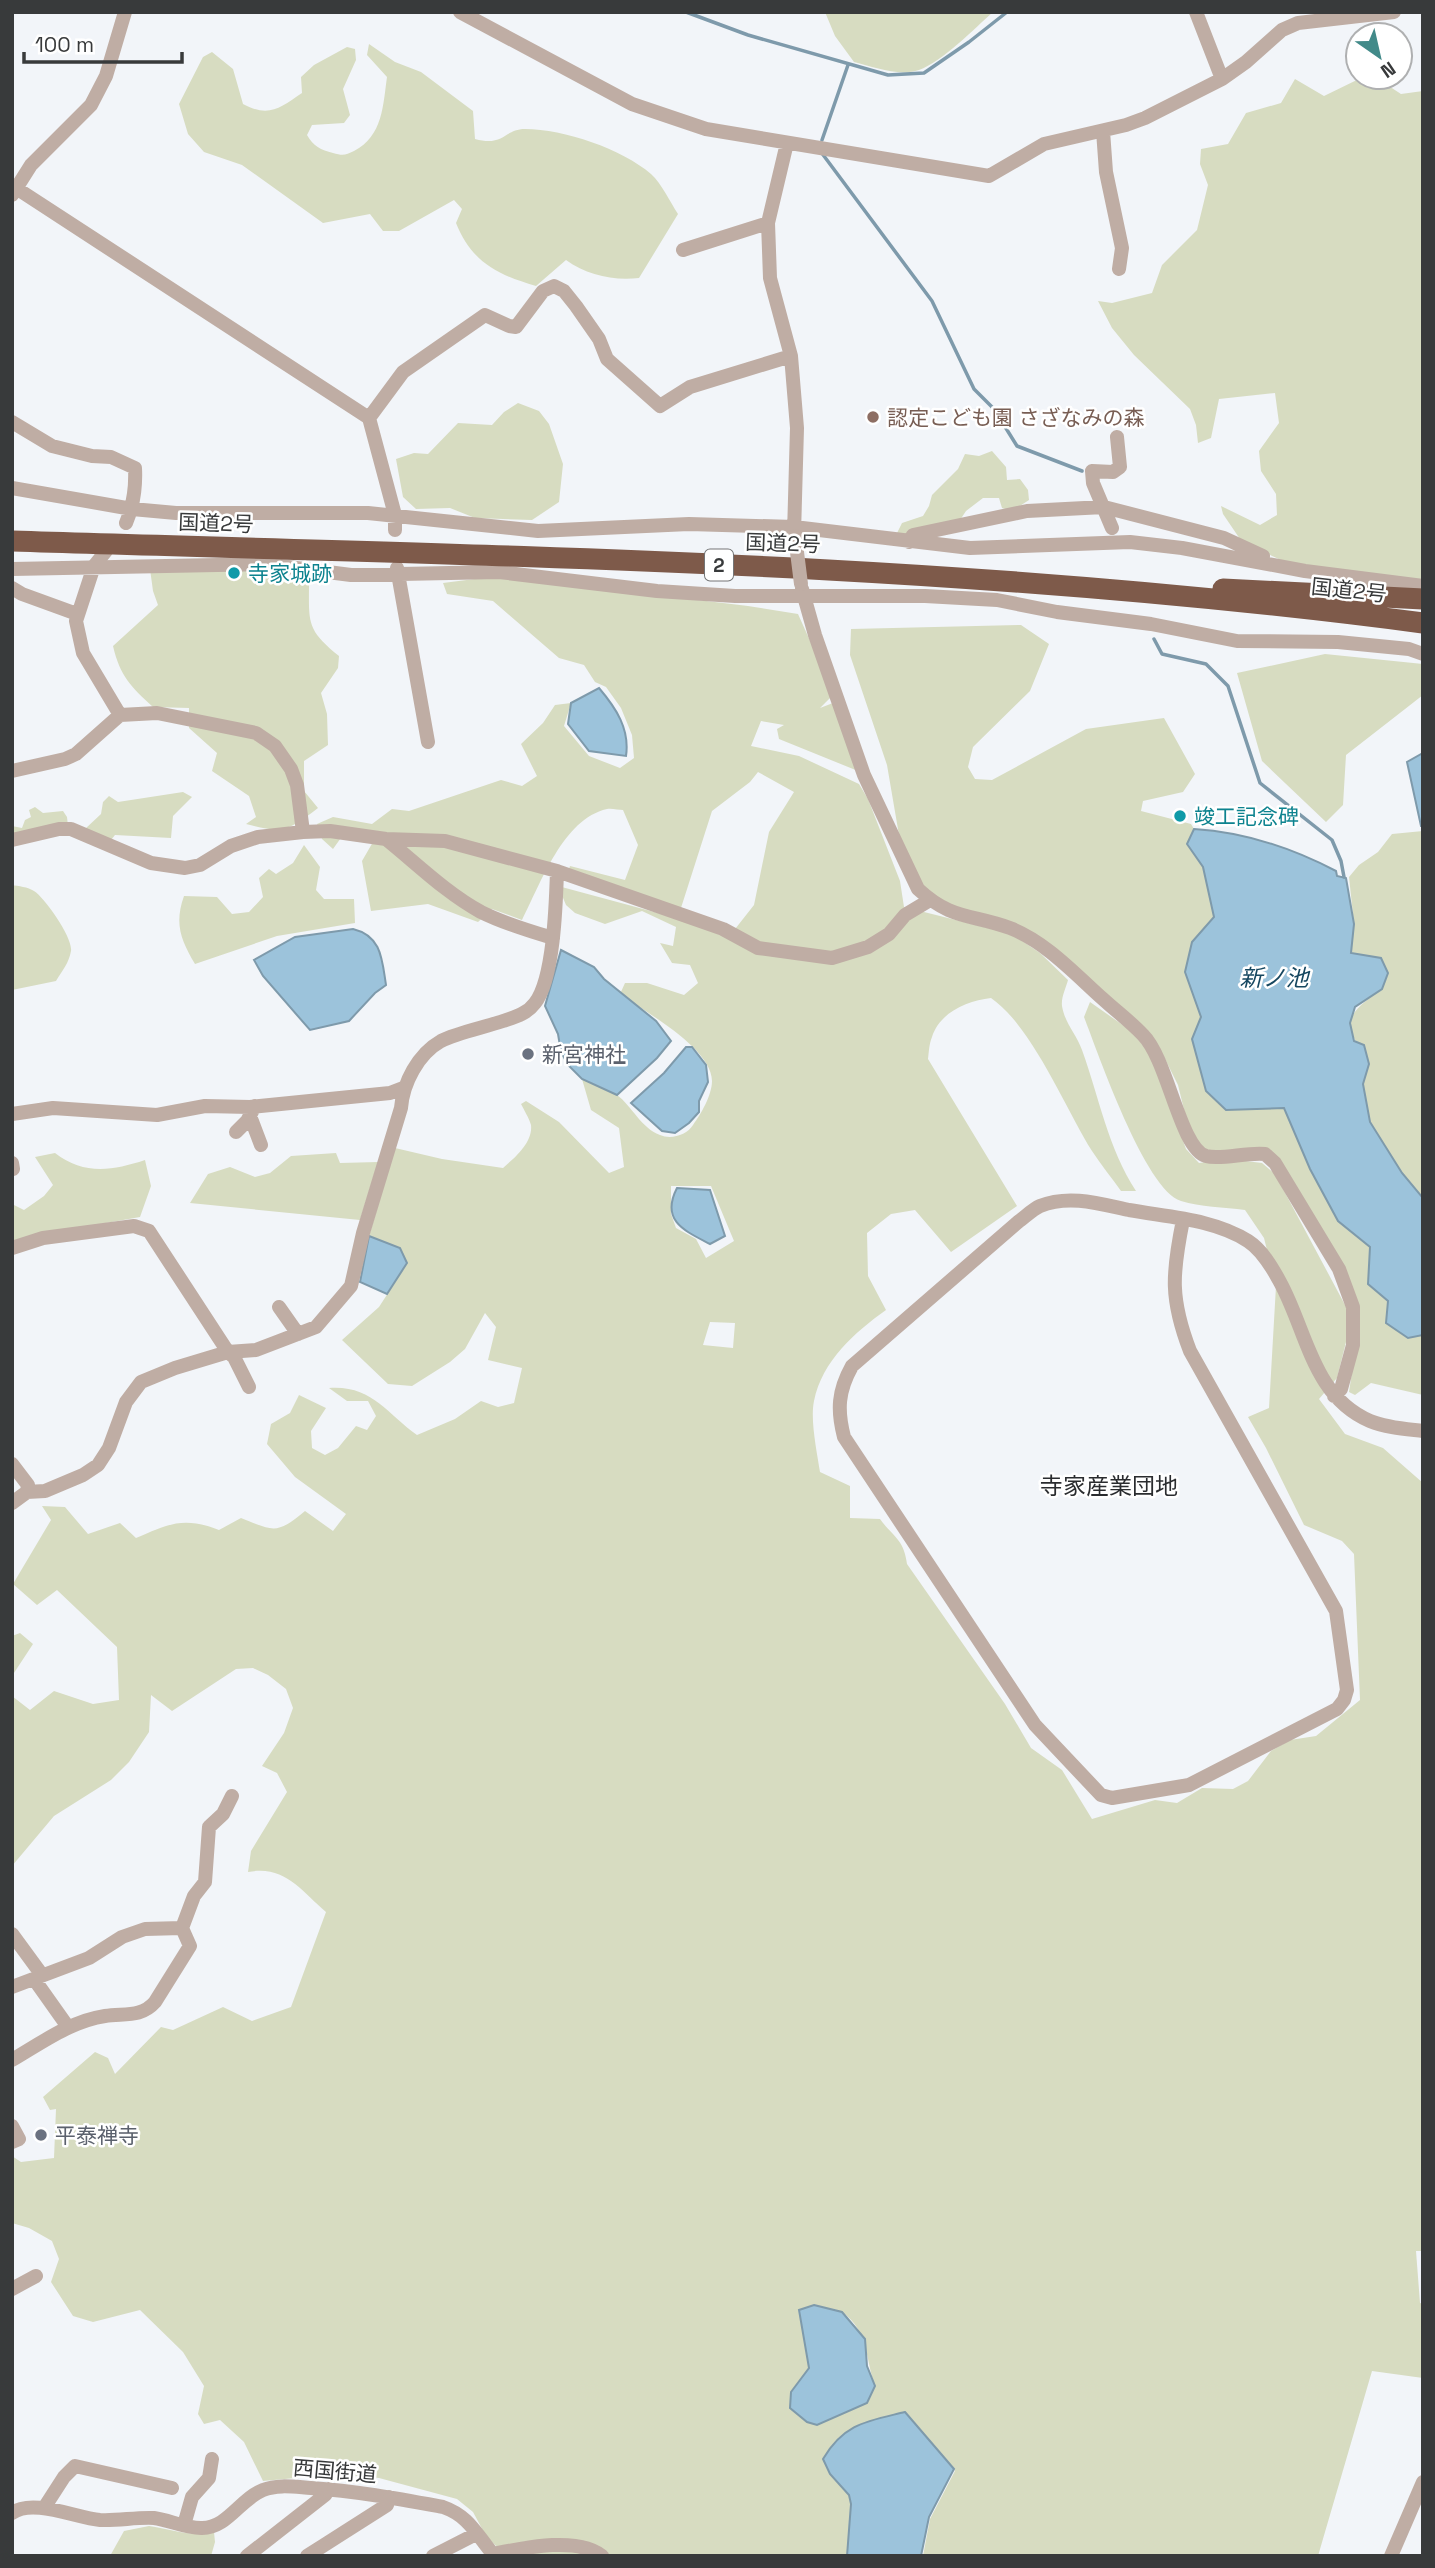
<svg xmlns="http://www.w3.org/2000/svg" width="1435" height="2568" viewBox="0 0 1435 2568" font-family="'Space Grotesk','Noto Sans JP',sans-serif">
  <rect width="100%" height="100%" fill="#f2f5f9"/>
  <!-- green -->
  <path fill="#d7dcc1" fill-rule="evenodd" d="M825,12H993C975,28 942,62 919,70C899,77 874,67 854,62L835,36Z
    M369,44L395,62L421,72L473,111L475,139C504,147 504,129 525,129C564,129 622,149 651,174C662,184 670,202 678,214L639,278C613,281 587,275 566,260L536,286C497,275 471,261 456,223L462,209L454,200L399,231H383L370,214L323,223L242,165L204,152L188,134L179,104L203,57L212,52L233,69L243,104C269,118 280,108 302,93L301,77L314,65L347,47L355,49L356,60L343,89L350,115L344,123L312,125L307,135C313,146 321,150 333,153C343,156 346,155 354,151C383,136 383,105 387,77L367,55Z
    M1363,77H1375L1401,94L1423,91V580L1294,566L1242,542L1223,514L1221,506L1260,525L1277,515L1276,494L1261,471L1259,451L1279,423L1275,393L1219,399L1211,438L1198,443L1196,425L1190,409L1134,355L1112,328L1098,301L1112,303L1152,293L1162,265L1197,230L1208,185L1200,164L1201,149L1228,144L1246,113L1281,103L1295,79L1324,96Z
    M518,403L539,411L549,424L563,464L559,502L532,520L475,518L450,508L416,509L403,497L396,459L414,453L428,454L458,423L492,425L504,412Z
    M992,451L1006,467L1007,480L1020,479L1028,490L1029,500L1012,511L1002,508L999,498H983L966,511L958,523L895,537L902,523L923,516L929,506L932,495L958,469L965,454L979,456Z
    M150,569L248,570L309,582C309,623 306,629 339,656L338,668L321,693L327,714L328,745L304,761V791L318,808C288,831 283,834 246,824L256,817L249,796L212,771L217,753L189,728V708L153,707C131,687 120,676 113,646L158,605L153,591Z
    M498,576L748,606L798,614L834,694L820,708L833,703L858,771L779,739L777,729L784,725L761,721L751,746L799,756L859,784L868,799L900,881L904,907L1012,934L1040,953L1068,980C1066,988 1061,997 1062,1006C1065,1024 1076,1033 1082,1050C1099,1097 1108,1148 1136,1191H1121C1112,1178 1101,1165 1092,1151C1065,1108 1032,1026 991,998C967,1001 940,1012 932,1037C929,1044 929,1052 928,1059L1017,1206L951,1252L915,1210L891,1214L867,1233L868,1276L886,1310C855,1332 822,1361 814,1401C810,1420 817,1452 820,1472L850,1486V1518L880,1519C893,1537 904,1539 907,1564L1005,1704L1031,1748L1062,1770L1092,1819L1155,1800L1177,1803L1202,1788L1233,1789L1248,1781L1271,1751L1290,1740L1316,1736L1360,1700L1354,1554L1342,1541L1304,1525L1266,1448L1248,1417L1269,1408L1276,1286L1264,1238L1245,1210C1224,1207 1200,1207 1181,1201C1145,1190 1098,1053 1084,1017L1090,1002L1127,1028L1150,1052L1186,1149L1199,1163L1229,1159L1262,1163L1275,1174L1352,1318L1337,1378L1319,1399L1345,1434L1383,1448L1423,1483V2251H1416L1420,2303L1423,2304V2378L1372,2371L1318,2556H923L930,2519L955,2471L905,2412L830,2474L849,2495L851,2504L847,2556H508L487,2538L473,2512L457,2499L379,2478L339,2474L263,2481L244,2442L220,2420L204,2424L198,2414L204,2386L183,2352L140,2310L93,2322L73,2316L51,2282L59,2259L52,2241L29,2228L12,2223V2156L21,2162L54,2158L56,2109L50,2110L43,2097L95,2052L108,2058L115,2074L161,2027L173,2030L223,2007L252,2021L291,2007L326,1912C300,1890 285,1865 248,1872L251,1851L287,1792L277,1773L262,1766L284,1733L293,1708L286,1689L268,1675L253,1668L236,1669L172,1711L151,1695L149,1732L129,1762L111,1780L54,1816L12,1866V1696L30,1710L54,1691L93,1704L119,1700L117,1647L57,1590L37,1605L13,1584L51,1520L42,1506L65,1507L88,1534L120,1523L136,1538C169,1524 183,1516 219,1530L241,1518C274,1531 276,1535 305,1511L333,1531L346,1514L295,1477L267,1444L271,1424L290,1413L299,1395L326,1408L311,1431L312,1448L325,1455L338,1448L356,1426L367,1430L376,1416L368,1401H347L329,1388C372,1385 386,1413 417,1435L455,1419L481,1401L498,1407L514,1403L522,1368L488,1360L496,1327L485,1313L465,1349L450,1362L412,1386L388,1384L342,1340L379,1307L401,1273L400,1248L369,1236L395,1148L442,1159L503,1168C514,1158 533,1143 531,1125C529,1118 524,1110 521,1104L526,1101L559,1122L609,1173L624,1167L619,1128L591,1110L582,1079C593,1084 607,1088 617,1095C632,1106 641,1128 660,1135C671,1140 687,1135 693,1125C701,1114 712,1095 712,1081C712,1048 645,1012 620,994L625,983H647L684,995L698,983L690,965L672,963L660,943L673,946L676,927L642,911L605,924L575,913L566,905L558,886L684,920L728,938L754,905L769,832L794,792L758,772L750,782L712,811L680,911L568,872L570,866L625,880L638,845L623,810C619,810 611,808 607,809C563,819 541,883 522,920L492,909L478,922L428,904L371,911L362,861L373,842L358,828H348L333,849L322,839L317,824L333,817L372,824L392,809L409,811L501,780L522,786L537,776L521,744L543,723L555,705L571,703L564,726L589,756L620,768L634,758L632,735L621,708L606,687L595,682L584,665L559,658L493,601L447,594L443,583ZM671,1186H711L734,1241L706,1258L696,1239L676,1228L671,1214ZM710,1322L735,1323L733,1348L703,1345ZM842,2312C869,2331 865,2358 875,2386L791,2392L809,2368Z
    M1021,625L1049,644L1030,691L973,747L968,767L975,779L992,780L1086,729L1164,718L1195,774L1183,792L1143,801L1141,811L1191,824L1194,829L1187,844L1203,867L1214,917L1192,942L1185,972L1201,1017L1192,1039L1226,1110L1284,1108L1338,1221L1370,1247L1368,1284L1388,1301L1408,1337L1423,1335V1395L1371,1383L1355,1395L1349,1392L1356,1345L1357,1306L1278,1160L1205,1151L1189,1130L1178,1085L1159,1047L1043,941L956,910L921,887L900,841L887,765L850,655L851,629Z
    M1325,654L1423,664V695L1346,755L1343,805L1326,822L1262,761L1237,673Z
    M183,792L192,797L173,816L171,838L115,835L111,840L85,829L101,814L103,802L109,796L118,802Z
    M35,807L43,813L63,811L67,817L68,826L12,837V826L22,828L25,820L31,817L29,810Z
    M1423,831V1198C1398,1167 1362,1128 1363,1085C1363,1078 1367,1070 1369,1064C1343,1023 1342,1017 1382,989L1381,958L1351,953L1354,924L1349,877L1359,865L1378,852L1392,834Z
    M304,845L320,867L316,890L324,899H354L355,923L277,936L195,964C181,940 174,924 184,896L217,897L232,914L249,912L263,897L259,878L269,869L276,874L293,863Z
    M12,885C18,886 28,887 34,891C45,898 73,938 71,951C69,963 62,971 56,981L12,990Z
    M55,1153C83,1175 112,1171 145,1160L151,1186L140,1217L44,1234L12,1246V1204L24,1210L44,1196L53,1185L35,1157Z
    M336,1153L340,1163L378,1162L360,1220L190,1203L208,1174L230,1167L255,1177L270,1173L291,1156Z
    M20,1633L33,1644L12,1676V1636Z
    M149,2526C171,2529 192,2538 214,2532L215,2542L211,2556H110L124,2531Z"/>
  <!-- water -->
  <path fill="#9cc3db" stroke="#7e9aab" stroke-width="2" d="M599,688C616,708 630,729 626,756L589,751L568,724L571,703Z
    M1423,753V826H1421L1407,762Z
    M1194,829C1244,832 1292,848 1336,871L1337,876L1346,878L1354,924L1351,953L1381,958L1388,973L1382,989L1355,1007L1350,1023L1354,1041L1364,1045L1369,1064L1363,1084L1370,1122L1402,1173L1423,1198V1335L1408,1338L1386,1323L1388,1301L1368,1284L1370,1247L1338,1221L1310,1169L1284,1108L1226,1110L1206,1091L1192,1039L1201,1017L1185,972L1192,942L1214,917L1203,867L1187,844Z
    M353,929C382,936 382,960 386,985L375,993L349,1021L310,1030L263,976L254,960L295,937Z
    M561,950L594,967L604,979L656,1021L671,1041L657,1058L617,1095L582,1079L568,1065L561,1052L558,1034L545,1006Z
    M686,1047H692L706,1065L708,1082L699,1101V1112L689,1123L675,1133L662,1131L631,1103L664,1073Z
    M677,1188L710,1190L725,1236L710,1244C685,1231 660,1221 677,1188Z
    M369,1236L400,1248L407,1263L387,1294L360,1282Z
    M814,2305L842,2312L865,2339L867,2366L875,2386L867,2403L817,2425L807,2422L790,2408L791,2392L809,2368L799,2310Z
    M905,2412L954,2469L929,2517L921,2556H847L851,2504L849,2495L830,2474L823,2459C844,2423 868,2421 905,2412Z"/>
  <g fill="none" stroke-linecap="round" stroke-linejoin="round">
    <!-- stream -->
    <path stroke="#7e9aab" stroke-width="3.5" d="M686,12L748,35L888,75L924,73L969,42L1007,12
      M822,140L848,65
      M821,152L932,301L974,389L994,409L1017,446L1082,471
      M1154,639L1162,654L1206,664L1228,686L1260,783L1332,840L1341,861L1344,877"/>
    <!-- minor -->
    <path stroke="#bfada4" stroke-width="14" d="M460,12L632,104L706,129L989,176L1044,144L1126,125L1145,118L1222,79L1246,62L1282,30L1298,23L1394,12
      M1196,12L1222,79
      M1103,131L1106,172L1122,248L1119,269
      M787,143L768,223L770,278L791,356L797,428L794,534
      M16,188L369,418L395,515V530
      M12,195L31,165L91,105L106,76L125,12
      M683,250L768,223
      M369,418L403,372L485,315L509,326L516,327L543,291L554,286L564,291L576,306L599,339L607,359L660,406L690,387L791,356
      M12,422L52,446L92,456L111,457L135,468C136,488 134,504 126,523
      M12,488L132,509L176,513H368L538,531L689,524L794,527L970,548L1130,542L1182,548L1305,571L1423,586
      M1112,528L1093,483L1092,471L1113,472L1120,467L1117,437
      M909,542L913,535L1027,511L1104,507L1224,538L1263,556
      M106,551L94,566L76,621L83,653L120,715L157,713L256,733L275,746L291,769L297,785L303,832
      M397,568L428,742
      M12,569L265,564L351,575L499,572L657,591L735,596H925L997,600L1057,612L1151,624L1237,641L1338,642L1409,649L1423,654
      M12,588L22,594L77,614
      M802,589L815,635L864,775L918,889C951,920 972,914 1010,928C1046,942 1075,974 1103,999C1116,1011 1131,1022 1143,1035C1168,1060 1180,1148 1206,1156C1221,1160 1247,1152 1265,1154L1275,1163L1339,1269L1353,1307V1345L1341,1389L1334,1396
      M12,771L65,759L76,754L120,715
      M386,839C416,863 446,893 481,912C503,923 529,931 553,938
      M12,840L59,829H71L151,863L185,868L200,865L231,846L258,837L303,832L330,831L386,839L445,841L557,871L723,929L758,948L832,958L868,947L889,934L905,915L930,900
      M12,1114L53,1108L157,1115L205,1106L250,1107L390,1093L403,1088
      M250,1116L261,1145
      M236,1132L247,1121L255,1106
      M12,1163L13,1169
      M1183,1220C1172,1274 1170,1299 1190,1351L1336,1611L1347,1690L1344,1700L1337,1709L1189,1785L1112,1798L1101,1795L1035,1725L844,1437C837,1410 838,1391 852,1366L1018,1222C1025,1217 1033,1209 1040,1206C1069,1194 1101,1204 1129,1210C1167,1217 1214,1219 1248,1241C1262,1250 1272,1267 1280,1282C1307,1331 1312,1396 1370,1421C1387,1428 1406,1429 1423,1431
      M12,1248L43,1238L134,1226L149,1231L228,1352L234,1357L249,1387
      M279,1307L298,1334
      M12,1464L28,1485L27,1492
      M12,1503L27,1492L45,1491L83,1475L98,1465L109,1448L126,1402L141,1382L175,1368L228,1352L256,1350L316,1327L351,1286L363,1233L401,1108C403,1083 418,1054 441,1041C456,1033 486,1027 503,1021C515,1017 527,1014 535,1003C554,979 556,902 557,871
      M12,1934L42,1975
      M34,1979L68,2027
      M12,1987L89,1958L122,1937L145,1929L182,1928
      M12,2060C41,2043 71,2021 105,2016C124,2013 141,2018 155,2002L190,1946L182,1928L194,1896L205,1882L209,1827L223,1814L232,1796
      M12,2126L19,2139L12,2142
      M12,2289L36,2276
      M44,2508L64,2477L75,2466L172,2488
      M12,2513C33,2498 76,2518 100,2520C118,2521 136,2517 154,2518C169,2520 185,2528 201,2528C227,2529 240,2499 263,2490C278,2484 295,2487 311,2488C356,2491 399,2499 443,2507C469,2516 476,2534 493,2554C523,2548 577,2536 602,2556
      M184,2525L192,2497L209,2478L212,2459
      M247,2556L325,2495L329,2489
      M307,2556L387,2505L389,2497
      M433,2556L476,2534
      M1391,2556L1423,2482"/>
    <!-- highway -->
    <path stroke="#7e5a4a" stroke-width="21" d="M12,541C483,556 955,561 1423,623
      M1223,589L1423,599"/>
    <!-- minor-bridge -->
    <path stroke="#bfada4" stroke-width="14" d="M795,536L801,584"/>
  </g>
  <!-- markers -->
  <circle fill="#8d6e63" stroke="#fff" stroke-width="2.5" cx="873" cy="417" r="7"/>
  <g fill="#0f9aa8" stroke="#fff" stroke-width="2.5">
    <circle cx="234" cy="573" r="7"/>
    <circle cx="1180" cy="816" r="7"/>
  </g>
  <g fill="#6b7280" stroke="#fff" stroke-width="2.5">
    <circle cx="528" cy="1054" r="7"/>
    <circle cx="41" cy="2135" r="7"/>
  </g>
  <g text-anchor="middle" dominant-baseline="central" stroke-width="5" stroke-linejoin="round" paint-order="stroke">
    <!-- shield labels -->
    <rect fill="#fff" stroke="#747576" stroke-width="2" x="705" y="549.5" width="28" height="31" rx="5"/>
    <g font-size="19" font-weight="bold" fill="#383a3b">
      <text x="719" y="565">2</text>
    </g>
    <!-- education labels -->
    <g font-size="21" fill="#785e54" stroke="#fff" text-anchor="start">
      <text x="887" y="417">認定こども園 さざなみの森</text>
    </g>
    <!-- street labels -->
    <g font-size="21" fill="#383a3b" stroke="#fff">
      <text transform="translate(216 523) rotate(2)">国道2号</text>
      <text transform="translate(783 543) rotate(2)">国道2号</text>
      <text transform="translate(1349 590) rotate(6)">国道2号</text>
      <text transform="translate(335 2471) rotate(5)">西国街道</text>
    </g>
    <!-- culture labels -->
    <g font-size="21" fill="#0d838f" stroke="#fff" text-anchor="start">
      <text x="248" y="573">寺家城跡</text>
      <text x="1194" y="816">竣工記念碑</text>
    </g>
    <!-- worship labels -->
    <g font-size="21" fill="#5b616d" stroke="#fff" text-anchor="start">
      <text x="542" y="1054">新宮神社</text>
      <text x="55" y="2135">平泰禅寺</text>
    </g>
    <!-- water labels -->
    <g font-size="23" font-style="italic" fill="#164760" stroke="#fff">
      <text x="1274" y="978">新ノ池</text>
    </g>
    <!-- neighbourhood labels -->
    <g font-size="23" fill="#2a2c2f" stroke="#fff">
      <text x="1109" y="1486">寺家産業団地</text>
    </g>
  </g>
  <!-- border -->
  <rect width="1435" height="2568" fill="none" stroke="#383a3b" stroke-width="28"/>
  <!-- north arrow -->
  <g transform="translate(1379 56) rotate(146)"><circle r="33" fill="#ffffff" stroke="#afb0b1" stroke-width="2"/>
  <path d="M0-5L12 26L0 18L-12 26Z" fill="#428a89"/>
  <text y="-10" font-size="19" font-weight="bold" text-anchor="middle" fill="#383a3b">N</text>
  </g>
  <!-- scale -->
  <path d="M24 52v10h158v-10" fill="none" stroke="#383a3b" stroke-width="3.5"/>
  <text x="35" y="52" font-size="21" fill="#383a3b" stroke="#ffffff" stroke-width="5" paint-order="stroke">100 m</text>
</svg>
